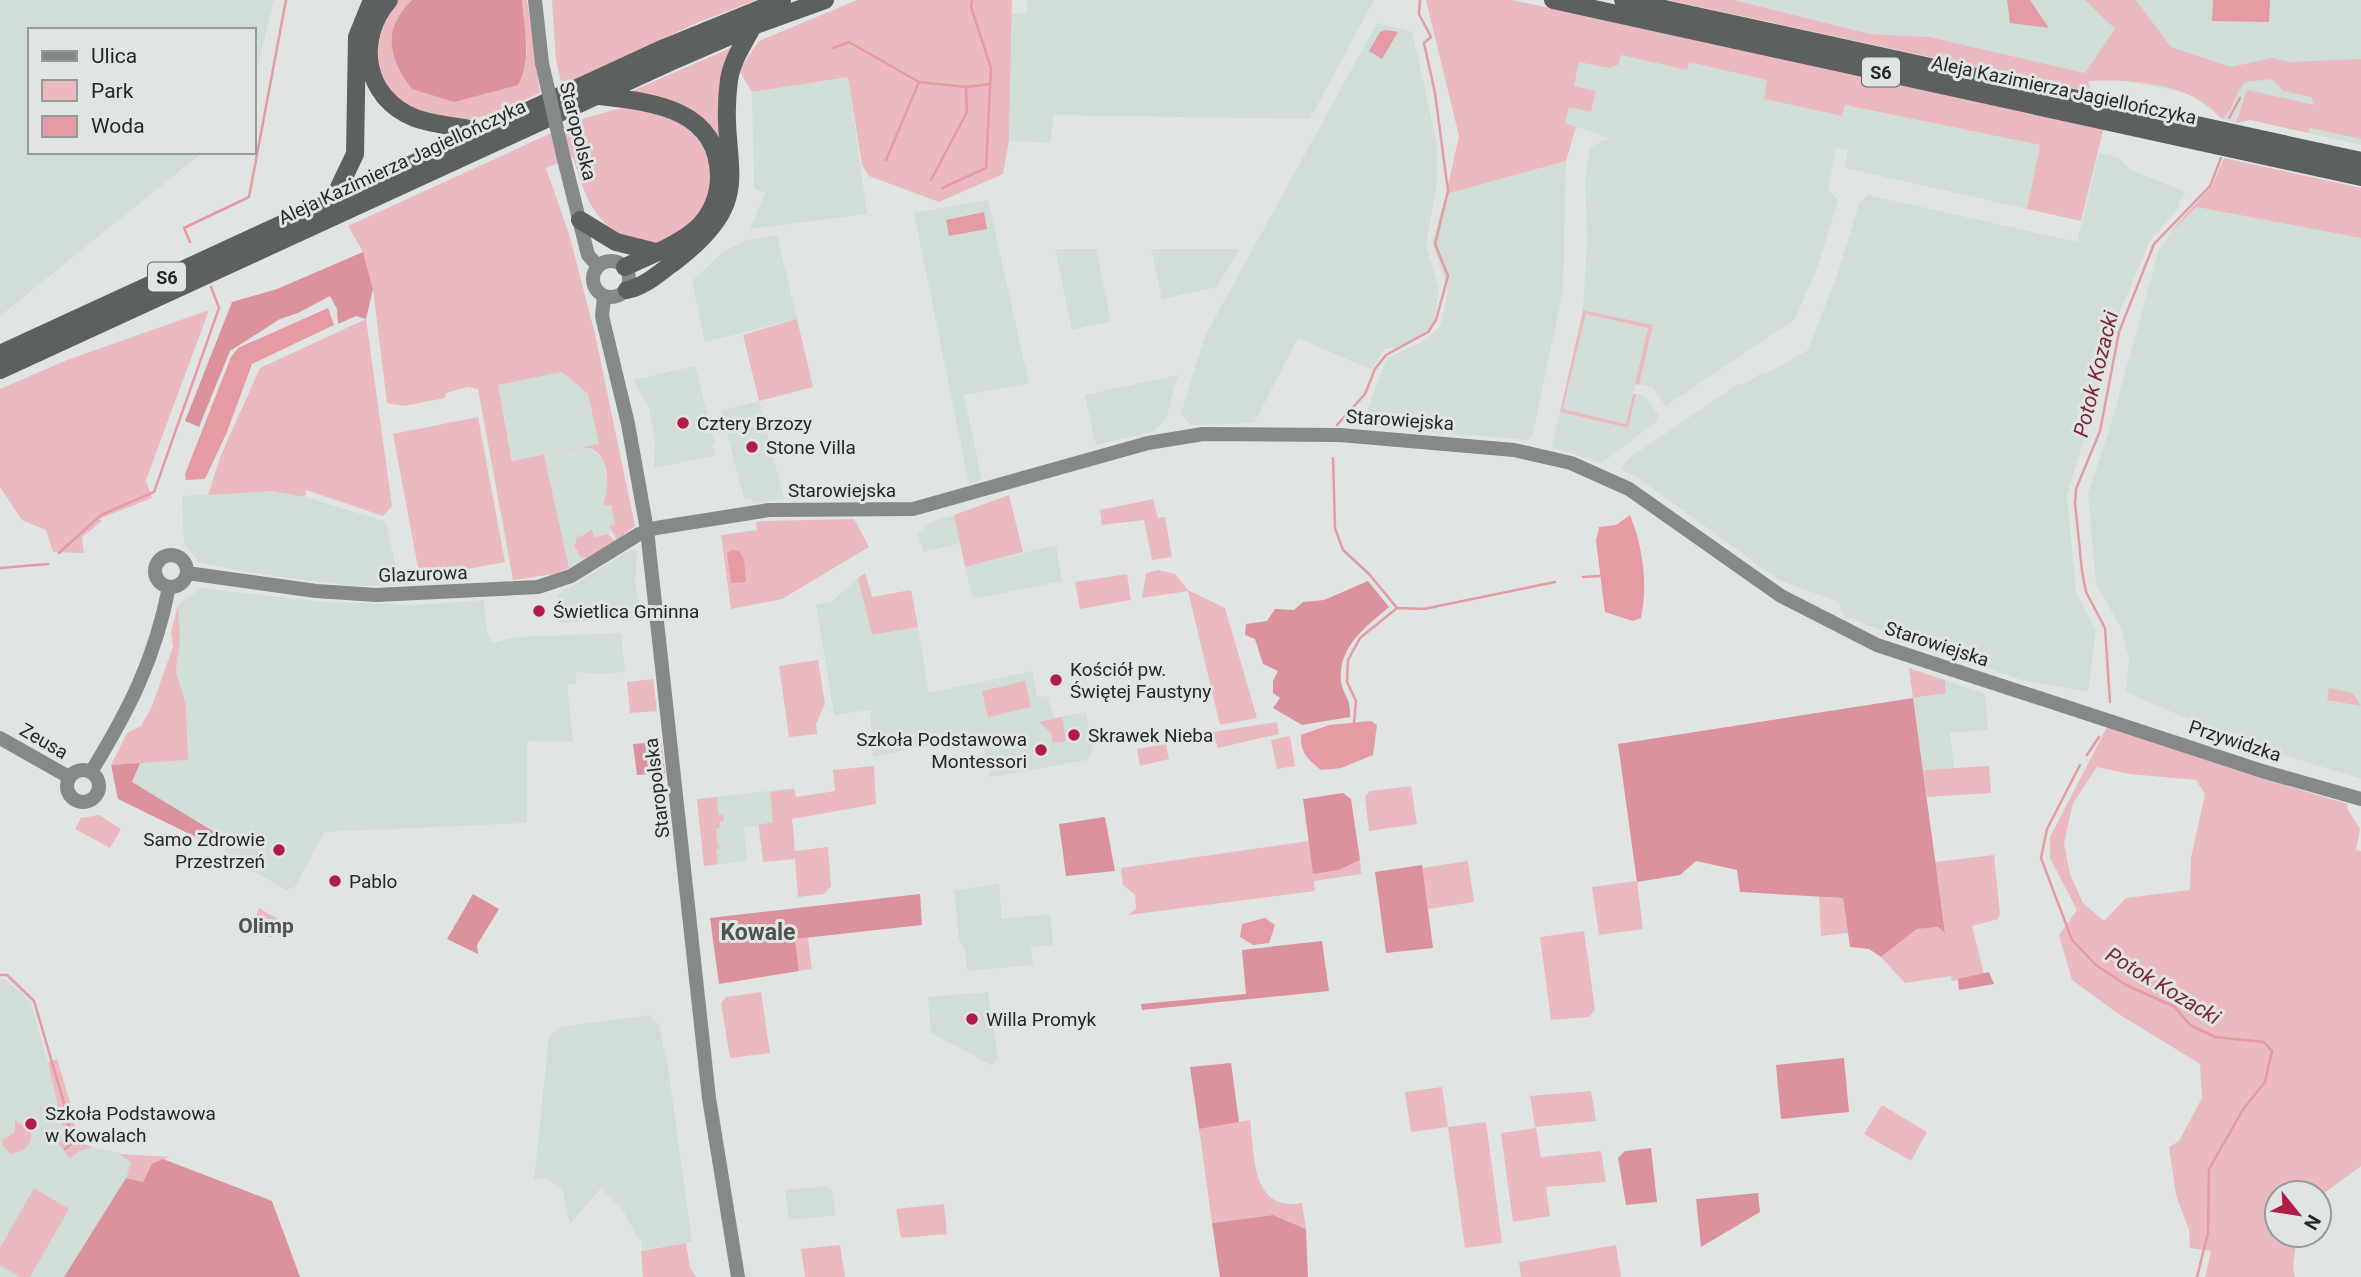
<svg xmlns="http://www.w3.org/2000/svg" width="2361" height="1277" viewBox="0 0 2361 1277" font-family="Roboto,sans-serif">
  <rect width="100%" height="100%" fill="#e0e5e3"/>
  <!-- built -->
  <path fill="#d1ded7" d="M0,0H274L254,82V30H30V152H203L0,316Z
    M1027,0H1374L1310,119L1054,115L1050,143L1009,141L1012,14L1027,13Z
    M1734,0H2361V145L2251,120L2236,123L2222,119L2189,93L2119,80L2088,81L2085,73L1930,37L1870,34Z
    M1377,23L1412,32L1437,143V182L1426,245L1439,289L1434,322L1424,333L1400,347L1384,349L1372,370L1298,338L1254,423L1190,425L1181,414L1205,336Z
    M1621,55L1686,70L1689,61L1768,80L1764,99L1842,116L1844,105L2040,145L2027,209L1845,168L1848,151L1836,148L1828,189L1838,200L1818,265L1795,319L1666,406L1652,387L1639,384L1653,325L1583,310L1587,239L1585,180L1590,147L1609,138L1565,123L1569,107L1591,111L1596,92L1574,86L1579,62Z
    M848,77L867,214L750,229L765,193L754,188L752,92Z
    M2099,153L2118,157L2131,170L2186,192L2178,205L2180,207L2149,242L2103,353L2095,404L2067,495L2076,593L2096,630L2088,692L2021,680L1845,617L1838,602L1777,579L1636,476L1621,470L1626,460L1740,383L1742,385L1760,374L1770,372L1808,350L1839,270L1859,203L1868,195L2077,242Z
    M1566,161L1563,289L1533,434L1527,440L1361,426L1387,358L1424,341L1440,327L1448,291L1432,241L1446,194Z
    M988,200L1029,383L964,395L982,480L969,484L914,213Z
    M2197,207L2361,238V779L2241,742L2126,692L2129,657L2121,628L2096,583L2088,494L2109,431L2159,250L2178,223Z
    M777,235L797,319L705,342L692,281L723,252L747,240Z
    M1055,249H1096L1111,321L1072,330Z
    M1151,249H1239L1217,287L1162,299Z
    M1586,314L1648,328L1626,424L1563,410Z
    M695,366L715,444L712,445L715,456L654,468L655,440L648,405L633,380Z
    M562,372L588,394L599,444L585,448L596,452L602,459L608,485L604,506L611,505L615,524L609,526L611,533L593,537L592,529L574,542L576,552L587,558L569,568L543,456L513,461L498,385Z
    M1178,375L1166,419L1155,431L1096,445L1085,395Z
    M1636,394L1644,396L1650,403L1658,415L1656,422L1602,463L1552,447L1560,412L1628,428Z
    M759,401L784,498L753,504L752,500L744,498L721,411Z
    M272,491L305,497L385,521L399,578L395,585L352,586L240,571L199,562L184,543L182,496Z
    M954,515L960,543L923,552L918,534L931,522Z
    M1056,545L1062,581L973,599L965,567Z
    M632,549L637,550L635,584L643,618L560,623L558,594Z
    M858,578L872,635L918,627L929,693L1032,671L1037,697L1047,696L1054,718L1086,712L1093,751L1087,760L990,777L980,734L873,757L870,710L834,715L816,605L832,601Z
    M202,588L323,602L416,605L484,600L487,631L492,643L516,637L621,633L625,672L600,674L576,672V684H567L573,742L527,741V823L324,832L295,887L286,890L226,855L223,836L131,782L140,763L188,760L186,705L176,672L180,639L178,605Z
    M1945,680L1985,694L1988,730L1950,733L1954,768L1923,770L1913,698L1946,693Z
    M794,788L798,818L792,819L795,858L763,862L758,825L744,828L747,861L704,866L697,799Z
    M999,884L1002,919L1050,914L1053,945L1031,947L1033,965L967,971L965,949L959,941L954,890Z
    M0,979H5L31,1002L61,1110L65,1137L58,1143L70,1159L79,1151L93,1147L119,1153L131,1162L126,1178L64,1277H0Z
    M988,992L998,1059L991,1065L931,1033L928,997Z
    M650,1015L659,1025L669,1073L692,1242L642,1250L641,1239H638L623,1210L601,1188L570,1224L563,1191L547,1178L534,1179L549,1037L560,1027Z
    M827,1186L832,1191L836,1215L789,1220L785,1190Z"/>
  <!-- green -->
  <path fill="#eabac0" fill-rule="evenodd" d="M396,0H412C378,32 397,51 412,89L428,93L505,89L527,52L522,0H527L540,93C513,105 482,122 453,120C400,117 365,80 378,27C380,17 391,8 396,0Z
    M552,0H756L694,24L562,86L556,60Z
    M857,0H1012L1009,141L1003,174L939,202L869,176L862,165L848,77L752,92L739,70L759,41Z
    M1426,0H1512L2104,127L2081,221L2027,209L2040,145L1845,105L1842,116L1764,99L1767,80L1689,62L1687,70L1621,55L1618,65L1609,68L1579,62L1574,86L1596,91L1591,112L1569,107L1565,123L1576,127L1566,161L1446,194L1459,136Z
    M1668,0H1734L1870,34L1930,37L2085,73L2115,29L2085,0H2136L2171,47L2231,67L2272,58L2289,62L2361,59V139L2310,128L2308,133L2250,120L2236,123L2247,90L2315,105L2311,97L2283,91L2272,79L2246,82C2234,92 2234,111 2222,119C2191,83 2134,79 2088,81L2091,92Z
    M742,43L725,165L713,134L625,94Z
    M621,108C670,108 717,134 710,189C707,207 697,221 681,231C673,236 662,243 652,243C639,243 623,235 610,232L612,229C588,211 582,185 573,157L546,168L569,234L595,334L635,526L617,540L609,526L615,524L611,505L603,506C608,490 612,453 588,448C575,446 557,453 544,455L569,568L554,574L513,580L478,389L467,387L446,393L445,398L404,406L387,403L373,289L363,252L348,226L582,119ZM562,372L588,394L599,444L512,461L498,385Z
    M2224,158L2361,188V238L2197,207L2165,237L2212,186Z
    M209,310L146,480L152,498L99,519L102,521L82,537L84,553L53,552L46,530L22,520L0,487V389L67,360Z
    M1583,310L1653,325L1639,385L1635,384L1648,328L1586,314L1563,409L1626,424L1633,394H1636L1628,428L1560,412Z
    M366,319L392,506L383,516L306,490L305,497L272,491L208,495L221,455L260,368Z
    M797,319L813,387L759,401L743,335Z
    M478,417L505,562L420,578L393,434Z
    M1009,495L1023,552L965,567L954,515Z
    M1153,499L1158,518L1165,517L1172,557L1152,560L1144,520L1102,525L1100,510Z
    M854,519L869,547L782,599L731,609L721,535L757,530L756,522L763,521Z
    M592,529L594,537L608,534L615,541L587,558L581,557L574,547L578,534L579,538Z
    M1158,570L1175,574L1188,590L1225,608L1257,718L1220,725L1188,591L1142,598L1146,573Z
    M865,573L872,597L911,590L918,627L872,635L858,578Z
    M1127,574L1131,600L1080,609L1075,582Z
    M178,605L180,639L176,672L186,705L188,760L111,765L127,733L141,726L152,706L173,647L171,632Z
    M818,660L825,704L816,724L817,734L789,737L779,666Z
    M1909,668L1945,680L1946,693L1913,698Z
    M653,679L657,711L630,713L627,682Z
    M1025,681L1031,707L988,717L982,691Z
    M2329,688L2353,693L2361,706L2327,700Z
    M1062,717L1066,741L1053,743L1051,733L1039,722Z
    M1277,722L1279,734L1218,748L1213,732Z
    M2107,727L2248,774L2348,804L2347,808L2360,829L2356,850L2361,851V1166L2319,1197V1193H2277V1235H2297L2293,1267L2295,1277H2205L2211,1251L2190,1248L2189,1230L2176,1195L2169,1147L2179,1141L2202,1098L2200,1064L2117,1013L2072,980L2059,935L2077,910L2050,858V837ZM2097,767L2130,774L2196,780L2205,794L2191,858L2190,890L2126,898L2104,921L2083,903L2070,874L2064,843L2073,803Z
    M1290,736L1295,766L1277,769L1271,740Z
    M1166,744L1169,759L1140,766L1137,749Z
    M874,766L876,804L792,819L795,851L828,847L831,886L824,894L798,897L795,859L763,862L759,825L773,822L770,792L794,789L796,797L835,791L833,770Z
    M1989,766L1991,793L1927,797L1923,770Z
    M1411,786L1417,824L1369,831L1365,797L1370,791Z
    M717,797L718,815H723L724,821L719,822L720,828L716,829L718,847L726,848L716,849L718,864L704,866L697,799Z
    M99,815L121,829L110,848L75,829L81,818Z
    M1309,841L1314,874L1339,870L1360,860L1361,874L1314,881L1315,891L1128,915L1136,909L1135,895L1123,885L1121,868Z
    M1994,855L2000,914L1998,919L1972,926L1984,974L1952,981L1951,976L1905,983L1881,957L1917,929L1938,927L1945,932L1935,862Z
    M1468,861L1474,902L1428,909L1422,868Z
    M1637,881L1643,929L1599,935L1592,887Z
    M1819,897L1843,898L1848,933L1821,936Z
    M259,908L283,922L272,937L260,935L252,926Z
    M1584,931L1595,1009L1589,1017L1551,1020L1540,937Z
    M808,938L812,969L799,971L795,939Z
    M761,992L770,1053L730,1058L721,1003L726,997Z
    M57,1059L72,1109L77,1142L93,1147L79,1151L70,1159L58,1143L65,1137L48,1062Z
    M1442,1087L1448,1127L1486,1122L1502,1243L1465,1248L1448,1127L1411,1132L1405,1092Z
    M1591,1091L1596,1121L1535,1127L1530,1096Z
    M1882,1105L1927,1132L1911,1161L1864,1134Z
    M1250,1120C1255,1157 1251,1212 1302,1203L1306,1229L1273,1215L1212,1223L1199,1129Z
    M15,1121L32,1129C31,1146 27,1150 11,1154L3,1146L2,1140L15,1132Z
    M1536,1128L1541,1157L1601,1151L1606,1182L1546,1187L1550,1216L1513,1222L1501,1133Z
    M119,1154L170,1157L163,1159L143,1182L126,1178L131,1162Z
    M34,1188L69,1209L30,1277H20L0,1265V1248Z
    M944,1204L947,1234L901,1238L896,1209Z
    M686,1243L690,1267L696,1277H643L641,1251Z
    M840,1245L845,1277H805L801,1249Z
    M1616,1245L1621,1277H1521L1519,1262Z"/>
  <!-- forest -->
  <path fill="#dc929c" d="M412,0H522C524,29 532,58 518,85L454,102L412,89C388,58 382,28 412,0Z
    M363,252L373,289L366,319L356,316L338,324L337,309L330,296L298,313L280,319L230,351L199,427L185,421L232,302L277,289Z
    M1368,581L1389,607C1366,627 1338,646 1341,681C1343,696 1351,696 1350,717L1302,725L1273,708L1280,698L1273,693V681L1278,671L1263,664L1255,639L1245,635L1246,624L1267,621L1275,609L1294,610L1303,602L1324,600Z
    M1913,698L1945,933L1938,927L1917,929L1881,957L1869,949L1850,947L1843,898L1740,892L1737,870L1696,861L1680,875L1637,882L1618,744Z
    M661,742L665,773L637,775L633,744Z
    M140,763L132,782L223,837L210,844L118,799L111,765Z
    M1343,793L1351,799L1360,860L1339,870L1313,874L1303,799Z
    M1105,817L1115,871L1066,876L1059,824Z
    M1422,865L1433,948L1386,953L1375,872Z
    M473,894L499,909L477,945L478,954L447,939Z
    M920,894L922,925L795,939L799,971L719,984L710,918Z
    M1322,941L1329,991L1142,1010L1141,1004L1246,994L1242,950Z
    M1989,972L1994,984L1959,990L1958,979Z
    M1844,1058L1849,1112L1781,1119L1776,1065Z
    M1231,1063L1239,1122L1199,1129L1190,1067Z
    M1651,1148L1657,1202L1626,1205L1618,1158L1625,1151Z
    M163,1159L272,1201L300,1277H64L126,1178L143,1182L152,1164Z
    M1758,1193L1760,1212L1701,1247L1696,1199Z
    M1273,1215L1306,1229L1308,1277H1220L1212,1223Z"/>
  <!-- water -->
  <path fill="#e59aa4" d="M2007,0H2030L2049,28L2010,23Z
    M2213,0H2270L2269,22L2212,21Z
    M1386,30L1398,32L1382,59L1369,51L1380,32Z
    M984,212L987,229L949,236L946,220Z
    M328,308L334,325L252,364L227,432L205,479L186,480L185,474L231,357L238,348Z
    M1630,515C1643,547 1648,584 1641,618L1633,621L1605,612L1596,541L1599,527L1616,525Z
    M732,550L739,551L744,559L746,582L731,583L727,553Z
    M1371,721L1377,725L1373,755L1341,768L1321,770C1308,759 1300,753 1301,735L1329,725Z
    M1265,918L1275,925L1269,943L1253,945L1240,937L1242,924Z"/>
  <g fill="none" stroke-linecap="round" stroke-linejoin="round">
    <!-- stream -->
    <path stroke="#e59aa4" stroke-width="2.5" d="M833,48L849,42L919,82L966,87L990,84
      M2229,118L2240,98
      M886,160L919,82
      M931,180L967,112L966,87
      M942,188L986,168L991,68L971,7L972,0
      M190,242L184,228L249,197L286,0
      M1337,425L1365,394L1375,369L1386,355L1428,332L1436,320L1448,276L1435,244L1448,191L1435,93L1424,43L1431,37L1419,14L1420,0
      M1333,458L1335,528L1343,550L1369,574L1397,608
      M59,553L101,515L154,492L219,308L211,287
      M0,568L48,564
      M1583,577L1600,576
      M2110,702L2105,628L2086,592L2082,571L2075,503L2076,489L2100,431L2119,332L2154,244L2210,186L2221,158
      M1354,723L1356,701L1347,682L1348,660L1360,638L1397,608L1424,609L1555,582
      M2087,755L2099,737
      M2080,765L2047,829L2041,858L2072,940L2096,965L2126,985L2175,1007L2190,1025L2215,1037L2264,1042L2272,1051L2265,1082L2244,1108L2209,1169L2208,1233L2197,1277
      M0,975H7L34,1001L64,1103L72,1143L65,1149"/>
    <!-- secondary -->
    <path stroke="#858987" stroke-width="14" d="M535,0L542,63
      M563,155L588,255L598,266
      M593 279a18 18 0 1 1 36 0a18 18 0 1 1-36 0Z
      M604,297L602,316L628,424L647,530L709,1098L738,1277
      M155 571a16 16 0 1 1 32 0a16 16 0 1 1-32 0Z
      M187,573L316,591L376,595L538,587L571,576L639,534L656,528L769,510L913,509L1148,443L1203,434L1340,435L1514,450L1571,463L1629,489L1781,596L1877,645L2262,771L2361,799
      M0,738L69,777
      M67 786a16 16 0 1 1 32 0a16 16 0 1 1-32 0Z
      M91,772C129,710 155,659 169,587"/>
    <!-- highway -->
    <path stroke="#5c615f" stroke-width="18" d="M389,0C355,39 364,98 415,118C437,126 462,127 485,131
      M1553,0L2361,177
      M1623,0L2361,161
      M600,96C651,102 718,108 719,176C719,196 711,216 696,229C676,246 648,256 625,267
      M333,200L355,154L357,37L372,0
      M580,220L616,242L656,252
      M627,290C644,287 659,273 673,263C763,195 717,169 729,80C732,60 744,43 753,26
      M0,354L664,48L782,0
      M0,370L670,62L753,26L825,0"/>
    <!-- secondary-bridge -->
    <path stroke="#858987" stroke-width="14" d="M542,63L563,155"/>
  </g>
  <!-- markers -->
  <g fill="#b01d49" stroke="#e0e5e3" stroke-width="2.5">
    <circle cx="683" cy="423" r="7"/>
    <circle cx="752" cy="447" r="7"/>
    <circle cx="539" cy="611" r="7"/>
    <circle cx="1056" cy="680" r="7"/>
    <circle cx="1074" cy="735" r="7"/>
    <circle cx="1041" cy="750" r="7"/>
    <circle cx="279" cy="850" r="7"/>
    <circle cx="335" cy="881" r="7"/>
    <circle cx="972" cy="1019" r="7"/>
    <circle cx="31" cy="1124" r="7"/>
  </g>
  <g text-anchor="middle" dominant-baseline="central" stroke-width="6" stroke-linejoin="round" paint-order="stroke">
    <!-- shield labels -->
    <g fill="#e0e5e3" stroke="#5e6160" stroke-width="2">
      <rect x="1862" y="57.5" width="38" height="29" rx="5"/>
      <rect x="148" y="262.5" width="38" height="29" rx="5"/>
    </g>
    <g font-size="18" font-weight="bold" fill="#272928">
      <text x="1881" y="72">S6</text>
      <text x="167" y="277">S6</text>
    </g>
    <!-- street labels -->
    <g font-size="19" fill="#272928" stroke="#e0e5e3">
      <text transform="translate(2064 90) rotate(12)">Aleja Kazimierza Jagiellończyka</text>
      <text transform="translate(578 131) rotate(76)">Staropolska</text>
      <text transform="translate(402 162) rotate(-25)">Aleja Kazimierza Jagiellończyka</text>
      <text transform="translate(1400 420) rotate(4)">Starowiejska</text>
      <text x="842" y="490">Starowiejska</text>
      <text transform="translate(423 574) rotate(-2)">Glazurowa</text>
      <text transform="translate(1937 644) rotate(18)">Starowiejska</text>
      <text transform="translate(44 741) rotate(30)">Zeusa</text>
      <text transform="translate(2235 741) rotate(18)">Przywidzka</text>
      <text transform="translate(657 788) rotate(-97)">Staropolska</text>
    </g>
    <!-- poi labels -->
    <g font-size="19" fill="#272928" stroke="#e0e5e3" text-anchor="start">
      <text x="697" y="423">Cztery Brzozy</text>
      <text x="766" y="447">Stone Villa</text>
      <text x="553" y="611">Świetlica Gminna</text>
      <text x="1070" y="669">Kościół pw.<tspan x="1070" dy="22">Świętej Faustyny</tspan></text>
      <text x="1088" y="735">Skrawek Nieba</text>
      <text x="1027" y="739" text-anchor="end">Szkoła Podstawowa<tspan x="1027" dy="22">Montessori</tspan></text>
      <text x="265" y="839" text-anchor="end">Samo Zdrowie<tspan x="265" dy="22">Przestrzeń</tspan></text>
      <text x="349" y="881">Pablo</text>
      <text x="986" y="1019">Willa Promyk</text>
      <text x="45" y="1113">Szkoła Podstawowa<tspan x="45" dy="22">w Kowalach</tspan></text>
    </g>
    <!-- water labels -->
    <g font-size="21" font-style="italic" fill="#7c2539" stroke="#e0e5e3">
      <text transform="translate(2096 374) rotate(-76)">Potok Kozacki</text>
      <text transform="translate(2163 986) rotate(31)">Potok Kozacki</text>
    </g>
    <!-- neighbourhood labels -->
    <g font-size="21" font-weight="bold" fill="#4e5250" stroke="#e0e5e3">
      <text x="266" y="926">Olimp</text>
    </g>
    <!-- quarter labels -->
    <g font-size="23" font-weight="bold" fill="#4e5250" stroke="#e0e5e3">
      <text x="758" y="932">Kowale</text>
    </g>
  </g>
  <!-- legend -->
  <rect x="28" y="28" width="228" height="126" fill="#e0e5e3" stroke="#969a98" stroke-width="2"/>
  <rect x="42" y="51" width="35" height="10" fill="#858987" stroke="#969a98" stroke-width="2"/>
  <text x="91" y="63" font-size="21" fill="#272928">Ulica</text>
  <rect x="42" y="80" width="35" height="21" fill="#eabac0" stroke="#969a98" stroke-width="2"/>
  <text x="91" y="98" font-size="21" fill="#272928">Park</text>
  <rect x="42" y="116" width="35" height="21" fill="#e59aa4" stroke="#969a98" stroke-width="2"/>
  <text x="91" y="133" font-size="21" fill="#272928">Woda</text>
  <!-- north arrow -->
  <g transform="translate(2298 1214) rotate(120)"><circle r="33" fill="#e0e5e3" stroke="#969a98" stroke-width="2"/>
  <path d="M0-5L12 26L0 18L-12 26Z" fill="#b01d49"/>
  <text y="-10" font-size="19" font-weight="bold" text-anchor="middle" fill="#272928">N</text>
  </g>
</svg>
